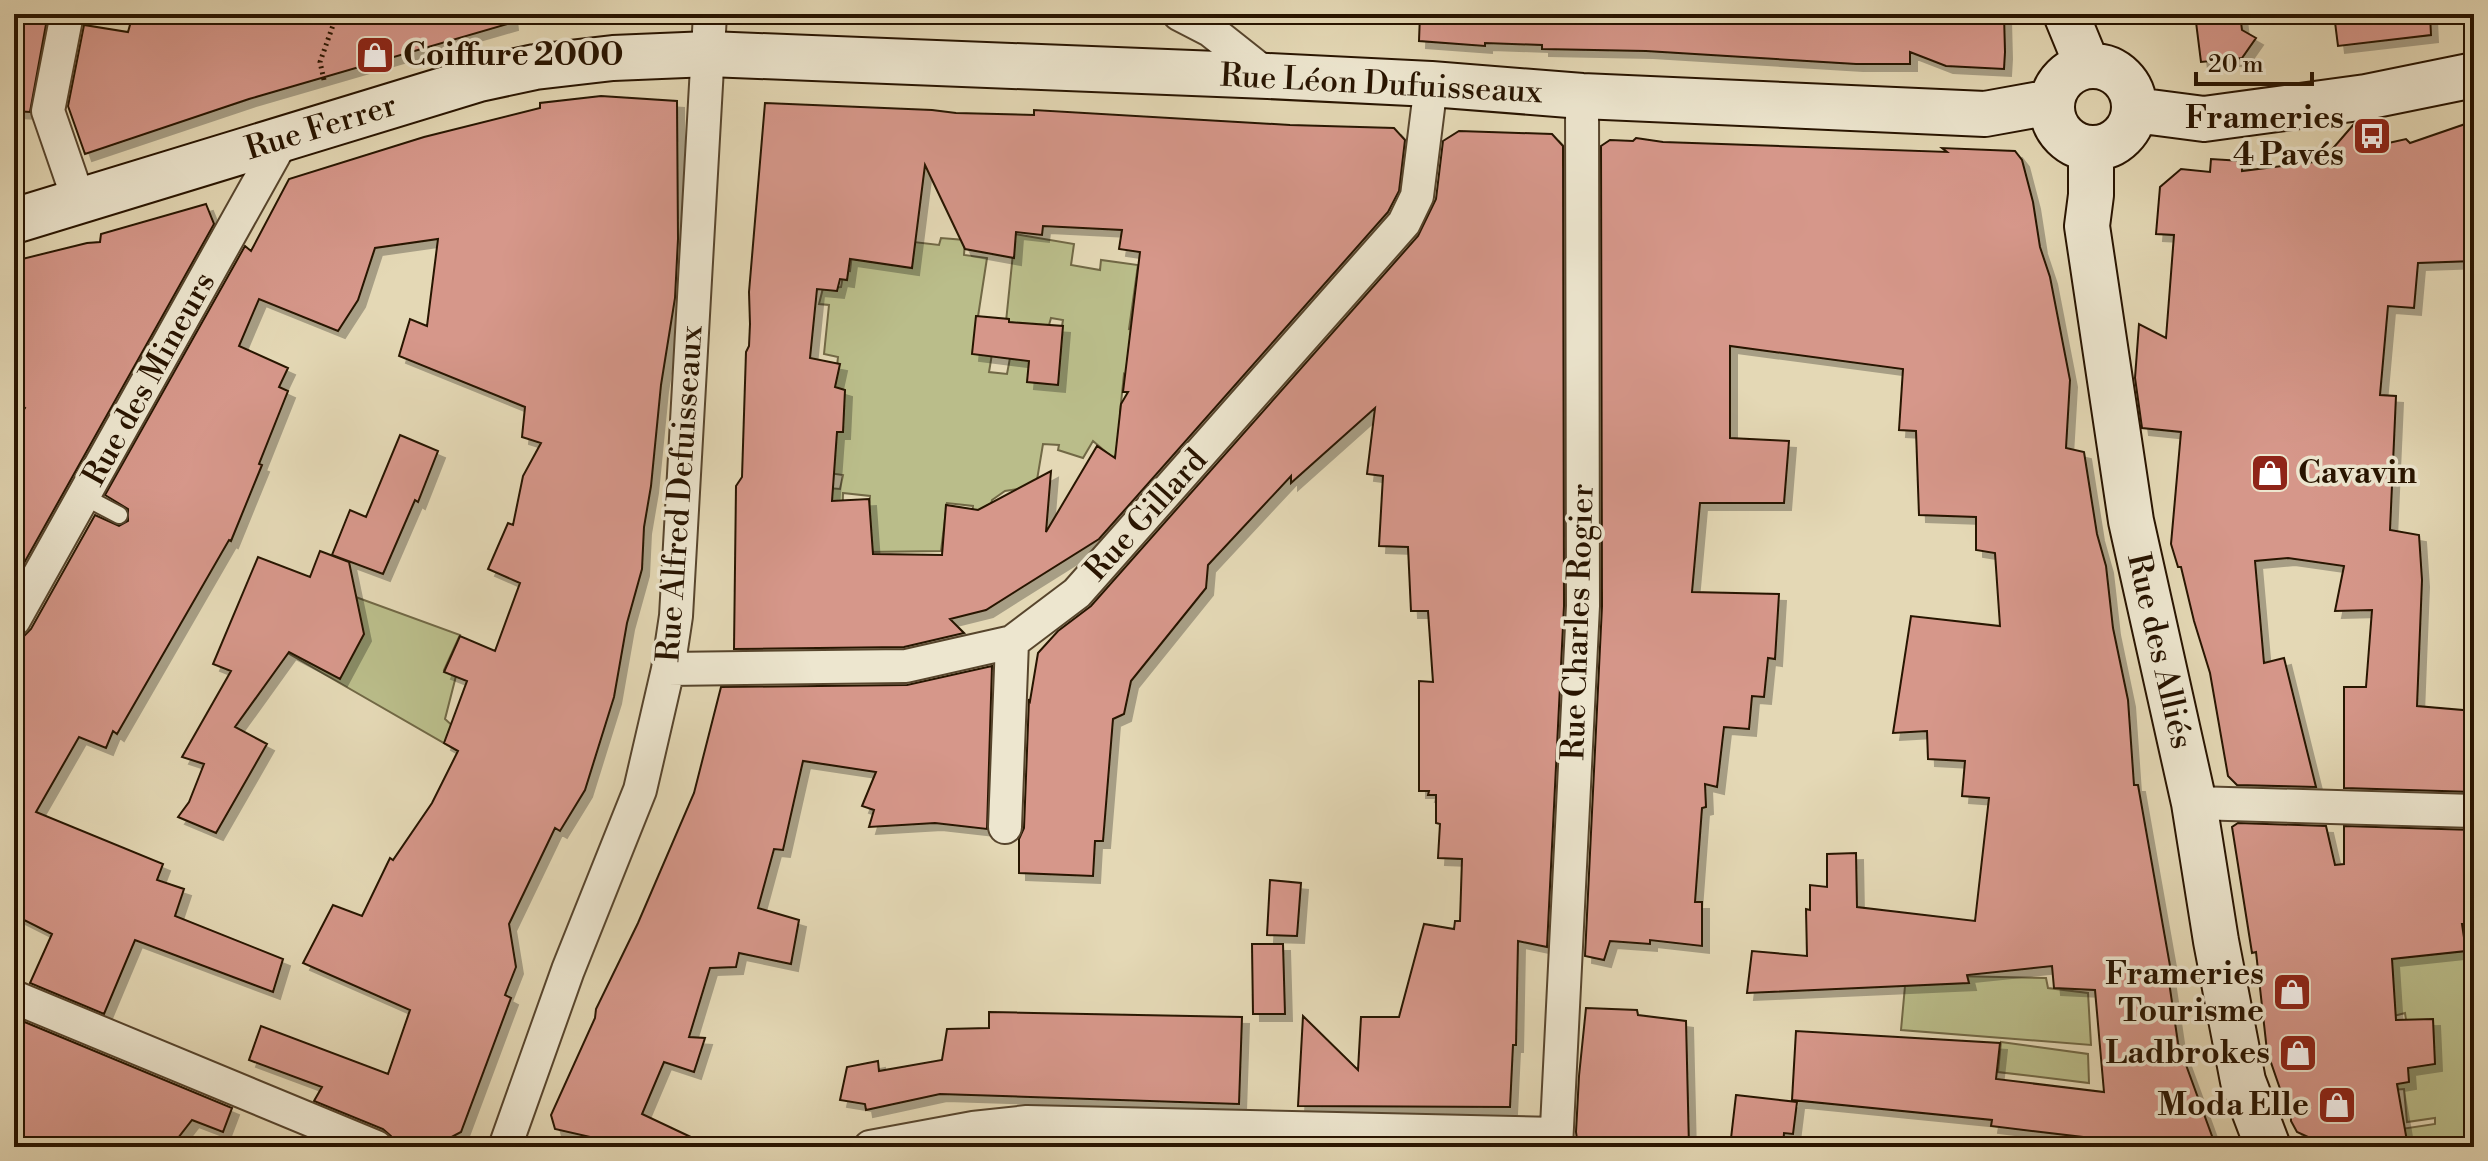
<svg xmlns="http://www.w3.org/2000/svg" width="2488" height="1161" viewBox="0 0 2488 1161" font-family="'Libre Bodoni',serif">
  <defs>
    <filter id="shadow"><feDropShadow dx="7" dy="7" stdDeviation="0" flood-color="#0004"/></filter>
  </defs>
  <rect width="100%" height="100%" fill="#e4d8b5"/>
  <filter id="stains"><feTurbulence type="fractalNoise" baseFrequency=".0025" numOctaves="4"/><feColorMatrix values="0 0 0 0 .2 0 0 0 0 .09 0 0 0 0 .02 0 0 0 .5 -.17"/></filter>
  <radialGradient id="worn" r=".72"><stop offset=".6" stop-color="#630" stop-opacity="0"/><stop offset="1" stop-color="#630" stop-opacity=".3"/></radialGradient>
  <!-- green -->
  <path fill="#babd8a" stroke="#716845" stroke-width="2" fill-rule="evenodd" d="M1233,215L1278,219L1267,277L1252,288L1235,279L1217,300L1246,316L1219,348L1207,336L1187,353L1176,345L1168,354L1176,360L1146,393L1124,374L1120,413L1140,428L1113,458L1093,441L1083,458L1058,450L1059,445L1043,444L1036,486L1005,491L992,500L987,520L996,533L985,539L977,526L971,529L973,506L947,503L941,551L868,552L866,635L823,634L826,587L818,585L816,560L824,561L823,529L811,527L813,505L803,504V486L840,489L843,475L828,473L830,429L841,427L842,413L815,406V392L834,394L838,357L824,354L829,305L819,304L823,288L841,287L844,270L850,271L853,245L895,249L893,263L909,265L914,242L939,245L941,238L965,240L964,255L987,258L973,349L992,354L989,372L1007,374L1010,358L1003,356V351L1015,234L1074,244L1071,265L1100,270L1101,260L1138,265L1129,329L1207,336L1216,301ZM1051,318L1063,320L1053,383L1030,380L1041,326L1049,325ZM843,493L870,496L868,531L842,530Z
    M309,580L460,635L444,670L456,676L445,719L455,728L463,754L272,644Z
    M2354,915L2474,924V1147H2391L2388,1131L2435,1124V1118L2407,1122L2404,1089L2366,1092L2409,1041L2405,1013L2390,1017Z
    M1906,975L2046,978L2048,988L2088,993L2091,1045L1901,1030Z
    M2001,1042L2088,1054L2089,1083L1998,1072Z"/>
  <!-- building -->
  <path fill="#d6978a" stroke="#281400" stroke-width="2" fill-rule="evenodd" filter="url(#shadow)" d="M14,14H45L47,19L30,112L14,111Z
    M133,14H510L511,23L249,99L85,154L68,106L84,25L128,32Z
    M1420,14H2004L2005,52L2004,69L1946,66L1910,52V64H1856L1646,51L1542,49V45L1485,43V46L1419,41Z
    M2195,14H2240L2242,30L2256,38L2242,58L2201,62Z
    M2334,14H2430L2431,35L2338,46Z
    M601,96L677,101L678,239L675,298L661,385L651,486L644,527L642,569L627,623L614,697L585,790L560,831L555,828L509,924L516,967L505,995L511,998L461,1132L433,1147H395L391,1136L383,1129L314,1101L322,1087L249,1060L261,1026L388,1074L410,1010L303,963L333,905L362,916L390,858L393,860L432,803L458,751L444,743L467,681L444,672L460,636L495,651L520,583L488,569L508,523L513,525L523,476L541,443L522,437L525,407L399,356L410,319L427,326L438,239L375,248L358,300L338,331L259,299L239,346L288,368L279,387L288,391L259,464L262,465L231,541L229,540L117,734L113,731L106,748L79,737L36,812L163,864L157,880L184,889L175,916L283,959L273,992L135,940L104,1014L30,983L52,934L14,915V639L23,637L31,629L95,515L119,526L128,521V509L105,495L245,246L251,251L289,179L424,137L540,108V103Z
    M765,103L932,110L956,113L1034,115V110L1290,125L1394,128L1405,140L1399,191L1388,212L1099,539L986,610L950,619L964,633L904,647L734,649L736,486L742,477L746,352L749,346L750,324L749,292ZM925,165L965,249L1014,258L1016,232L1042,235L1043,226L1122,230L1119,249L1140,252L1123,392H1128L1121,404L1115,458L1097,446L1046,532L1051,471L978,510L946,505L942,555L873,554L869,499L832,501L837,432H843L845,390L835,387L840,364L810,358L817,289L837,291L840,279L847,280L850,259L912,268Z
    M2474,121V261L2418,263L2414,308L2388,306L2380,395L2396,396L2390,530L2419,535L2422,580L2417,706L2474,711V792L2344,788V687H2366L2372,610L2335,611L2344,566L2288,558L2255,561L2264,663L2284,658L2316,787L2237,785L2228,776L2210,673L2194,621L2181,567H2178L2171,544L2181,432L2142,428L2135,378L2139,324L2166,338L2174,235L2156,234L2160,187L2181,169L2210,172L2211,159L2242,161V171L2322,161L2354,124L2363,123L2375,146L2406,139L2410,143Z
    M1459,131L1552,134L1563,146L1564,606L1547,947L1518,941L1516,1045H1513L1510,1107L1298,1106L1303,1016L1358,1070L1361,1017H1399L1424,924L1454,929L1455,921H1460L1462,859L1438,858L1440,824L1436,823V795H1428L1429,791H1419V681L1433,682L1428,611H1411L1408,547L1379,546L1383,476L1367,474L1375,408L1291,483V476L1208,565L1206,588L1131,681L1124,714L1113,719L1103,841H1095L1093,876L1019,873V839L1024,828L1029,699L1030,701L1038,653L1058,631L1091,606L1418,236L1436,199L1443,141Z
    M1636,138L1663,142L1947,152L1942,148L2015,151L2022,160L2033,202L2040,247L2050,277L2070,380L2066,448L2084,452L2097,534L2106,566L2113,628L2128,700L2134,785H2138L2172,977L2168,975L2178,1043L2216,1147H2091V1138L1991,1126L1992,1120L1792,1100L1796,1031L2000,1043L1996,1079L2104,1092L2095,990L2054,988L2052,966L1967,975L1969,983L1747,993L1752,951L1807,956L1806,909L1810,910V885L1827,887V854L1856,853L1857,907L1975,921L1989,798L1962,796L1965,761L1928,759L1927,731L1893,733L1911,616L2000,626L1995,553L1976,550V517L1919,515L1916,431L1899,430L1903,369L1730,346V438L1789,441L1784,503H1700L1692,592L1779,594L1775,659L1768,658L1764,697L1752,696L1749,729L1724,727L1717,787L1705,784L1706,807L1702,808L1695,902H1702V946L1650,940V944L1610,941L1604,960L1585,956L1602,606L1601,146L1610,140L1633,141Z
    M206,204L214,224L14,581V423L25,408L14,399V261L87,243L100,242L101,234Z
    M976,316L1009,319V322L1063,326L1058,385L1027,382L1029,361L972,354Z
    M400,435L438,451L418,502L415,500L383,574L332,555L350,510L366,517Z
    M320,551L349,562L364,634L340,679L289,652L235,727L267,744L216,833L178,817L189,802L204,764L182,757L231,671L213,664L258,557L310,577Z
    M992,666L987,829L935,823L869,827L874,810L862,806L876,772L803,761L783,850L774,849L758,908L799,920L791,964L739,953L736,967L710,968L689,1037L705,1038L694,1072L664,1062L642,1114L712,1147H634L555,1129L551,1115L595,1018L596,1009L638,923L694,793L721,687L907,685Z
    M2238,823L2326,826L2335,865L2344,864V826L2474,830V924H2462L2466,951L2392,959L2396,1020L2433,1019L2435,1064L2408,1068L2409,1082L2397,1084L2408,1147H2330L2297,1132L2291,1121V1113L2287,1109L2267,1051L2256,952L2252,953L2232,827Z
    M1270,880L1301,883L1297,936L1267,935Z
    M1252,944H1283L1285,1014H1253Z
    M1586,1008L1637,1010L1638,1015L1686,1021L1689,1147H1578L1576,1132L1579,1076Z
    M989,1012L1242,1017L1239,1104L940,1094L866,1110L865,1104L840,1100L847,1067L878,1061L879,1071L942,1060L947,1029L989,1028Z
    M15,1018L232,1108L223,1132L192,1120L171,1147H14Z
    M1736,1095L1797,1102L1793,1134L1784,1133L1783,1147H1730Z"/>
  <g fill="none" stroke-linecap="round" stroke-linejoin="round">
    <defs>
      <path id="lane" d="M83,496L119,515"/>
      <path id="street" d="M67,14L48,111L79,201
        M1179,14L1210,30L1268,76
        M14,620L283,139
        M668,669L906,666L1012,642L1077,593L1404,223L1417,196L1431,84
        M2194,803L2474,811
        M1005,827L1012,642
        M14,997L376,1147
        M505,1147L568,970L640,790L668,669L676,616L710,14
        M870,1147L973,1128L1027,1122L1556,1134
        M1556,1147L1583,606L1582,96"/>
      <path id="secondary" d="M2066,14L2087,65
        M2052 107a41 41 0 1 1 82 0a41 41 0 1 1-82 0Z
        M2135,110L2204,119L2226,116L2366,97L2474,75
        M2091,149V195L2087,226L2131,521L2194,803L2216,941L2243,1081L2268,1147
        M14,221L479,79L535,67L613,58L709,54L1268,76L1431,84L1582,96L1985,114L2052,102"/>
    </defs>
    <!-- lane casing -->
    <use href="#lane" stroke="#57452d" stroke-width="20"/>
    <!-- street casing -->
    <use href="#street" stroke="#57452d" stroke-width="36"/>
    <!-- secondary casing -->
    <use href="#secondary" stroke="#281400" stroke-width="48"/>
    <!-- path -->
    <path stroke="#281400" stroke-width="5" stroke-dasharray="2 4" stroke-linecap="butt" d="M324,80L320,62L337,14"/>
    <!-- lane -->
    <use href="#lane" stroke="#ede6cf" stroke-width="16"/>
    <!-- street -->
    <use href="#street" stroke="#ede6cf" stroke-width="32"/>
    <!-- secondary -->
    <use href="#secondary" stroke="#ede6cf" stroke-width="44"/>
  </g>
  <!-- icons -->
  <defs>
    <symbol id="shop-square" viewBox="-11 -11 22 22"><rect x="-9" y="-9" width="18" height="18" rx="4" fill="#8f2418" stroke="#ede6cf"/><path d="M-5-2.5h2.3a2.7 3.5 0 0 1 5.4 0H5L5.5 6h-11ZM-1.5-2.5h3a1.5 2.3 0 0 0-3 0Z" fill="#fff"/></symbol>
    <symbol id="bus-square" viewBox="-11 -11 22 22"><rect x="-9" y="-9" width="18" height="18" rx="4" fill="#8f2418" stroke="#ede6cf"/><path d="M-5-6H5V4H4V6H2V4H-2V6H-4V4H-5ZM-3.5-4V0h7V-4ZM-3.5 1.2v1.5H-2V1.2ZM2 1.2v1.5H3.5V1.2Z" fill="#fff"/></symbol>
  </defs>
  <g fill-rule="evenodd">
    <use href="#shop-square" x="353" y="33" width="44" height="44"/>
    <use href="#bus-square" x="2350" y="114" width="44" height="44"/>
    <use href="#shop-square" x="2248" y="451" width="44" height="44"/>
    <use href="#shop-square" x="2270" y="970" width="44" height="44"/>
    <use href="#shop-square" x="2276" y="1031" width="44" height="44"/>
    <use href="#shop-square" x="2315" y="1083" width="44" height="44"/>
  </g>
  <g text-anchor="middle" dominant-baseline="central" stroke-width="7" stroke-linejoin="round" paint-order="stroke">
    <!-- poi labels -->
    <g font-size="32" font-weight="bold" fill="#281400" stroke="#ede6cf" text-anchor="end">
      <text x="403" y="55" text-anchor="start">Coiffure 2000</text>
      <text x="2344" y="118">Frameries<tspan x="2344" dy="37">4 Pavés</tspan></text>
      <text x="2298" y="473" text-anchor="start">Cavavin</text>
      <text x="2264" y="974">Frameries<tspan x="2264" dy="37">Tourisme</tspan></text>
      <text x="2270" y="1053">Ladbrokes</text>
      <text x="2309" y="1105">Moda Elle</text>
    </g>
    <!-- street labels -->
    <g font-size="32" fill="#281400" stroke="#ede6cf">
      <text transform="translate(1381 84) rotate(3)">Rue Léon Dufuisseaux</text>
      <text transform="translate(321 127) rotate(-17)">Rue Ferrer</text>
      <text transform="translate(149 379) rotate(-61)">Rue des Mineurs</text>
      <text transform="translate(680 494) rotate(-86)">Rue Alfred Defuisseaux</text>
      <text transform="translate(1146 515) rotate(-48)">Rue Gillard</text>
      <text transform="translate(1578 622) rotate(-88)">Rue Charles Rogier</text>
      <text transform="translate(2160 651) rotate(77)">Rue des Alliés</text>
    </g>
  </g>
  <!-- margin -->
  <rect width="2488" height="1161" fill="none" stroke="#e4d8b5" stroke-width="48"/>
  <rect x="16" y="16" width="2456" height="1129" fill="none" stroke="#281400" stroke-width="4"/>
  <rect x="24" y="24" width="2440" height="1113" fill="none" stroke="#281400" stroke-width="2"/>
  <!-- scale -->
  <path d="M2196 72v12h116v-12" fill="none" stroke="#281400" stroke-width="4"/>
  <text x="2208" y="72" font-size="24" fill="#281400" stroke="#ede6cf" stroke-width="6" paint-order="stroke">20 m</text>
  <rect width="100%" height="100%" filter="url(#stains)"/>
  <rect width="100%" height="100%" fill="url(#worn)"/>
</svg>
